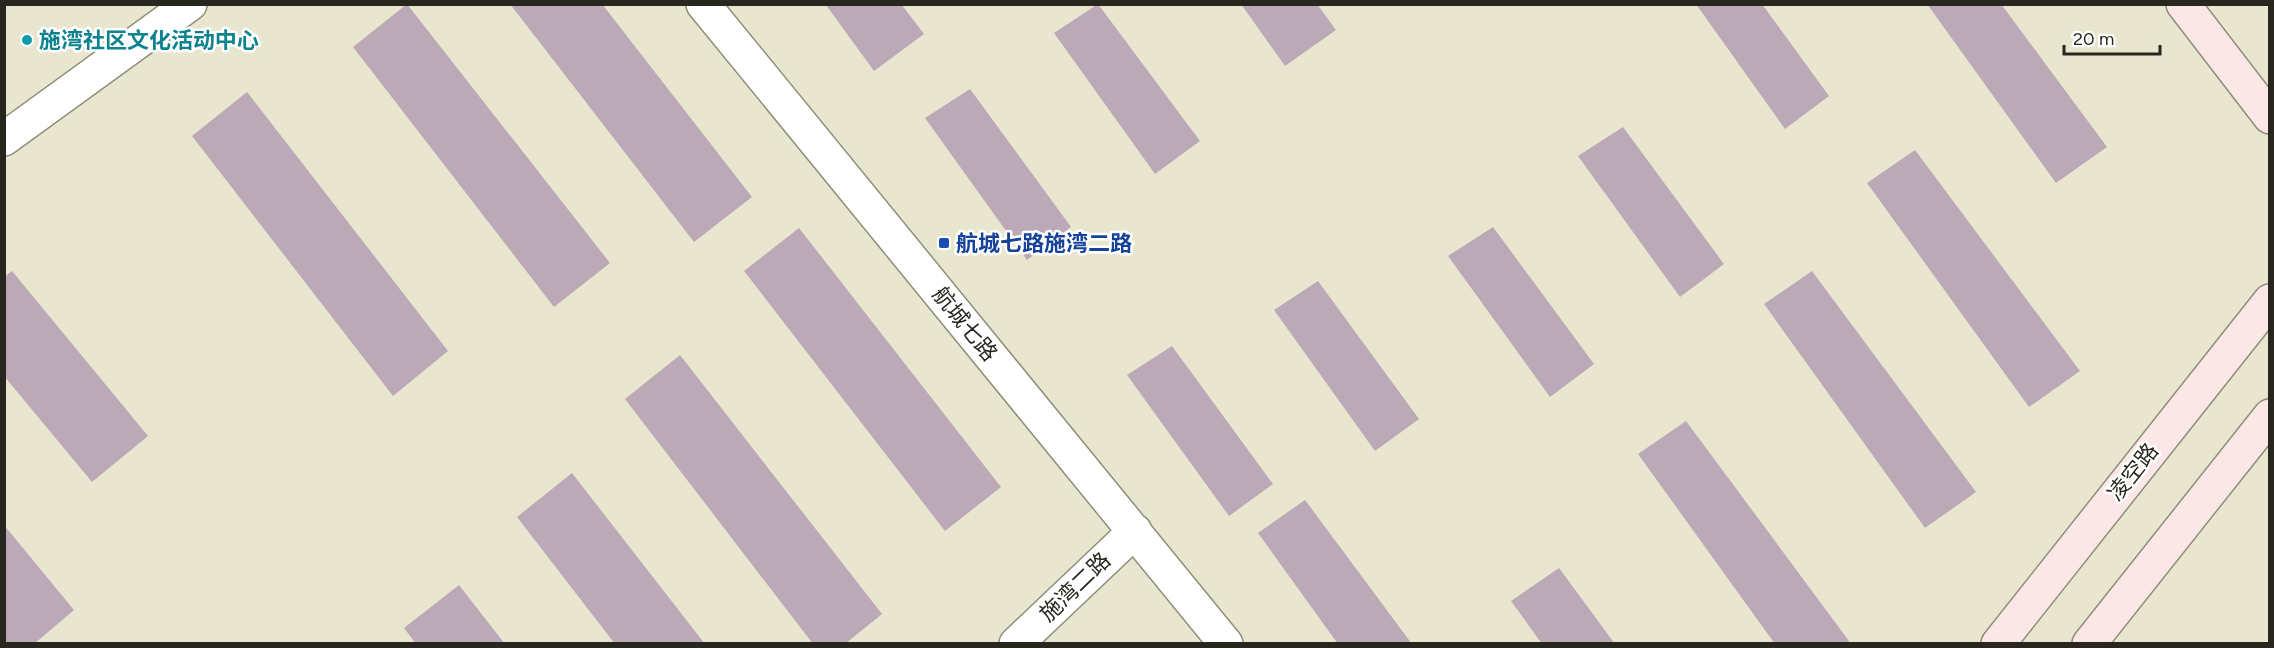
<svg xmlns="http://www.w3.org/2000/svg" width="2274" height="648" viewBox="0 0 2274 648" font-family="Figtree,'Noto Sans SC',sans-serif">
  <rect width="100%" height="100%" fill="#e9e6d0"/>
  <!-- building -->
  <path fill="#bba9b8" d="M407,4L610,263L554,307L353,47Z
    M510,4H602L752,197L694,242Z
    M1098,4L1200,141L1155,174L1054,33Z
    M1241,4H1317L1336,30L1285,66Z
    M1696,4H1762L1829,96L1785,129Z
    M1927,4H2001L2107,147L2056,183Z
    M826,5H902L924,34L874,71Z
    M970,89L1071,227L1027,260L925,118Z
    M247,92L448,351L393,396L192,136Z
    M1623,127L1724,264L1680,297L1578,156Z
    M1915,150L2080,371L2029,407L1867,183Z
    M1493,227L1594,364L1550,397L1448,256Z
    M799,228L1001,487L945,531L744,271Z
    M12,271L148,436L92,482L4,376V277Z
    M1812,271L1976,492L1925,528L1764,304Z
    M1318,281L1419,419L1375,451L1274,310Z
    M1172,346L1273,484L1229,516L1127,375Z
    M680,355L882,614L845,644H813L625,399Z
    M1686,421L1849,641L1846,644H1775L1638,454Z
    M572,473L705,644H615L517,517Z
    M1305,500L1412,644H1338L1258,533Z
    M4,525L74,610L34,644H8L4,640Z
    M1559,568L1615,644H1542L1511,601Z
    M459,585L505,644H416L404,628Z"/>
  <g fill="none" stroke-linecap="round" stroke-linejoin="round">
    <defs>
      <path id="street" d="M703,4L1226,644
        M4,139L190,4
        M1016,644L1135,531"/>
      <path id="secondary" d="M2183,4L2270,117
        M1998,644L2270,301
        M2089,644L2270,416"/>
    </defs>
    <!-- street casing -->
    <use href="#street" stroke="#908d79" stroke-width="36"/>
    <!-- secondary casing -->
    <use href="#secondary" stroke="#908d79" stroke-width="36"/>
    <!-- street -->
    <use href="#street" stroke="#fff" stroke-width="33"/>
    <!-- secondary -->
    <use href="#secondary" stroke="#fbe7e8" stroke-width="33"/>
  </g>
  <!-- markers -->
  <circle fill="#0f9aa8" stroke="#fff" stroke-width="2" cx="27" cy="40" r="6"/>
  <rect fill="#1a4fb4" stroke="#fff" stroke-width="2" x="938" y="237" width="12" height="12" rx="3"/>
  <g text-anchor="middle" dominant-baseline="central" stroke-width="5" stroke-linejoin="round" paint-order="stroke">
    <!-- culture labels -->
    <g font-size="22" font-weight="bold" fill="#0d838f" stroke="#fff" text-anchor="start">
      <text x="39" y="40">施湾社区文化活动中心</text>
    </g>
    <!-- transit labels -->
    <g font-size="22" font-weight="bold" fill="#164399" stroke="#fff" text-anchor="start">
      <text x="956" y="243">航城七路施湾二路</text>
    </g>
    <!-- street labels -->
    <g font-size="22" fill="#28271f" stroke="#fff">
      <text transform="translate(965 324) rotate(51)">航城七路</text>
      <text transform="translate(2133 472) rotate(-52)">凌空路</text>
      <text transform="translate(1075 587) rotate(-44)">施湾二路</text>
    </g>
  </g>
  <!-- border -->
  <rect width="2274" height="648" fill="none" stroke="#28271f" stroke-width="12"/>
  <!-- scale -->
  <path d="M2064 45v9h96v-9" fill="none" stroke="#28271f" stroke-width="3"/>
  <text x="2073" y="45" font-size="18" fill="#28271f" stroke="#ffffff" stroke-width="4.5" paint-order="stroke">20 m</text>
</svg>
